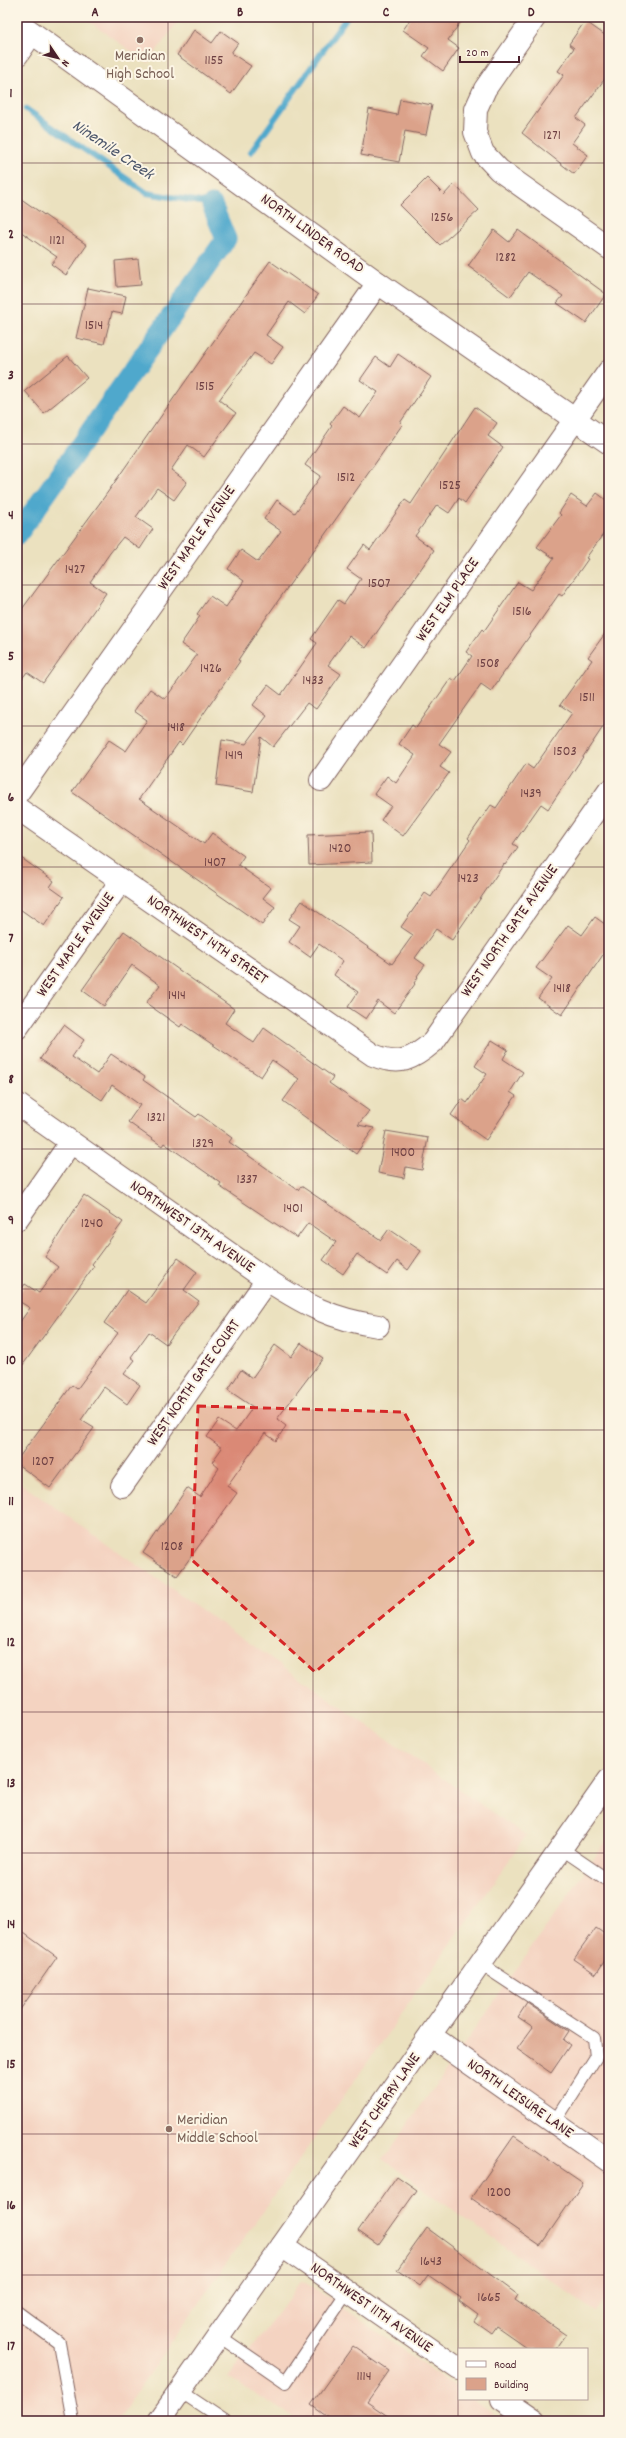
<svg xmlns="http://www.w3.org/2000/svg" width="626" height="2438" viewBox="0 0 626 2438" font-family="Dekko,sans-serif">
  <rect width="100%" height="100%" fill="#fcf5e5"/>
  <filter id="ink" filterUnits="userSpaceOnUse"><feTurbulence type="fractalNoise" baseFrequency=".025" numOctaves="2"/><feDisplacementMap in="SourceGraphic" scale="8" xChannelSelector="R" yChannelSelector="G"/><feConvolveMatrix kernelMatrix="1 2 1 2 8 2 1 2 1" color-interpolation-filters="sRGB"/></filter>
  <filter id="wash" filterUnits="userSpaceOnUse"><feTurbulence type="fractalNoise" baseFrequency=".012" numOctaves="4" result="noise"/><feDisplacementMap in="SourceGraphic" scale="16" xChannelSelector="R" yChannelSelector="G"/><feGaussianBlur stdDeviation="0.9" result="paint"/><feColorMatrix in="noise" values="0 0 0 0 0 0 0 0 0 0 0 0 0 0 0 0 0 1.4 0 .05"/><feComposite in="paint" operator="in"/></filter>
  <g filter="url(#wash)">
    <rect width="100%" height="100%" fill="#ebe1bf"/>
    <!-- built -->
    <path fill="#f4d3c1" d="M83,17H181L148,63Z
      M17,1481L526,1836L116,2421H17Z
      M609,1837V2294L596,2312L383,2160Z
      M301,2282L311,2285L459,2389V2399H473L493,2413L488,2421H300L228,2378Z"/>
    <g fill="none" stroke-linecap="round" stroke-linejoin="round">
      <!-- stream -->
      <path stroke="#4fa8cc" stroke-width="6" d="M26,109L147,193L213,204
        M251,152L347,17"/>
      <!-- canal -->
      <path stroke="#4fa8cc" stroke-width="21" d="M17,535L226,239L212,205"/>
    </g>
    <g id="blocks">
      <!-- building -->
      <path fill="#dba28a" d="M412,17H464L448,40L459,48L443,71L423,56L429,48L403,30Z
        M585,21L609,38V73L576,118L585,125L572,143L588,155L574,174L522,133L564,75L558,71L574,48L569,44Z
        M194,30L212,43L221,31L238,43L231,53L251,66L231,94L177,55Z
        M400,99L432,105L426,135L405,131L399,162L361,155L369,109L397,115Z
        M427,178L444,195L454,184L479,210L440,245L400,205Z
        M17,196L87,245L66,275L51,264L57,257L17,229Z
        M494,230L509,242L518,230L606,294L586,323L557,303L563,296L528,272L510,297L468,266Z
        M138,259L141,285L117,287L115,261Z
        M270,261L318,295L305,314L289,302L266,335L283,347L271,364L254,353L219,400L236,413L204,457L188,445L171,470L187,482L174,500L157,488L136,517L153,529L140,549L123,537L110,553L90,582L106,593L43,683L27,672L17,685V616L105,496Z
        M88,288L126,296L122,314L112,312L104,344L76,338Z
        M398,354L431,377L400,423L402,425L379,458L268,615L238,660L240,661L182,745L179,742L139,799L204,844L212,833L244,856L238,865L271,888L263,898L275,907L262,925L72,792L109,740L126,751L147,720L134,711L150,689L165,699L197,655L181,644L200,616L197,614L210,596L226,607L244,581L228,569L241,550L258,562L281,531L264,519L277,500L295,513L321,476L305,465L332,426L330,424L343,406L360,418L378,392L360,380L376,357L390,367Z
        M68,356L87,378L44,413L25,391Z
        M475,407L497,423L488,436L503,447L465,503L459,498L449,513L437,505L415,536L434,550L404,593L366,648L349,636L328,665L341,674L316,709L307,703L273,747L261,737L253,792L216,786L222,740L246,744L267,716L253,705L268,685L281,695L317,643L311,639L338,600L344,604L361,579L347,569L364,545L370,550L405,500L411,504Z
        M597,493L609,502V526L586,558L588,559L562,596L559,594L491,691L481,684L439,744L451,752L440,767L449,773L403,836L381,820L391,806L374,794L387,776L396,783L415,755L399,744L412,725L416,728L451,678L455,681L472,656L466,652L482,629L484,631L518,582L531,590L554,558L537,547L561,515L559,513L571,495L587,506Z
        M609,628V718L548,809L541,804L513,844L518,847L505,865L504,864L452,940L436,929L415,958L425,965L417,976L418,977L414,983L415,984L394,1013L378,1001L366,1019L348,1007L358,992L334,975L343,961L319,944L310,957L289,942L300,926L289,919L302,901L392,964L413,935L401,927L425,893L431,897L470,840L468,838L491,805L496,808L526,764L533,769L572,713L560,705L592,660L588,657Z
        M371,832L372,862L309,865L308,835Z
        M17,855L54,881L50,887L64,897L44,926L17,907Z
        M595,917L609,927V946L562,1015L538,998L552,979L536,968L568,925L582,935Z
        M124,931L234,1009L225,1023L254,1043L264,1028L333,1077L329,1083L369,1111L358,1125L374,1128L356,1154L283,1101L299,1079L272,1060L261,1077L182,1024L180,1027L146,1003L160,985L132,965L104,1006L82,990Z
        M64,1025L84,1040L72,1057L97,1074L111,1054L145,1077L143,1080L196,1117L199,1114L232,1138L229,1142L298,1190L301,1186L381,1240L389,1229L421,1251L408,1270L397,1261L387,1275L357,1254L343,1274L323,1260L336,1242L308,1223L297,1238L219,1186L221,1183L164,1143L162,1146L128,1122L140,1105L112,1085L102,1100L40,1059Z
        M492,1040L508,1050L503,1059L523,1072L510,1092L516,1096L486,1140L451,1115L462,1099L467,1103L487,1074L475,1066Z
        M386,1131L428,1138L422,1170L406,1167L404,1178L378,1173Z
        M84,1195L123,1222L92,1264L94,1266L17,1373V1326L30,1308L17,1300V1296L25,1284L39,1293L58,1267L45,1257Z
        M178,1258L197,1272L184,1290L199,1301L166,1344L149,1332L131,1357L135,1360L124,1374L140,1385L127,1404L104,1387L81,1420L94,1428L50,1488L17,1464V1460L72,1385L77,1389L118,1333L104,1323L127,1290L146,1303Z
        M301,1343L323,1358L277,1419L286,1426L276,1441L265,1433L227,1486L237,1493L177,1576L143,1553L187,1488L200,1497L219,1468L212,1462L222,1448L207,1437L219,1420L236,1431L253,1407L228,1390L241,1370L252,1378L275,1345L291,1357Z
        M17,1928L57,1957L17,2014Z
        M596,1928L609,1937V1954L596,1974L574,1959Z
        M527,2003L569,2031L563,2040L570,2045L551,2073L517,2049L533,2027L518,2017Z
        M514,2136L583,2183L540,2246L471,2198Z
        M397,2176L417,2190L378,2245L358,2231Z
        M427,2228L518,2295L515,2300L566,2335L556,2349H529L496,2326L491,2333L474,2321L478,2315L459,2301L461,2298L428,2275L420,2286L397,2270Z
        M353,2346L389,2371L367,2402L395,2421H333L311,2405Z"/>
    </g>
  </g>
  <g filter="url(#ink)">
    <use href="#blocks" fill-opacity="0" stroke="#82635f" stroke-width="1"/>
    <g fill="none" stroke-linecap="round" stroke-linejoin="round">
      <defs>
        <path id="service" d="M562,1849L609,1881
          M481,1964L594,2038L596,2057L554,2123
          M17,2312L59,2343L73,2421
          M219,2336L286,2382L347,2292
          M180,2391L225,2421"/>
        <path id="minor" d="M535,17L485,89L476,109L475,132L483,153L499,170L609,248
          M17,55L32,33
          M321,780L609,371
          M17,794L378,283
          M17,808L373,1055C400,1066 412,1060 433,1042L609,791
          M17,1028L121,881
          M17,1104L267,1280C306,1305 331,1319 378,1326
          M17,1219L71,1142
          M122,1486L267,1280
          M431,2036L609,2161
          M282,2246L459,2369
          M502,2399L534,2421"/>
        <path id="secondary" d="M17,22L378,283L609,443
          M159,2421L609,1780"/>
      </defs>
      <!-- service casing -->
      <use href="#service" stroke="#82635f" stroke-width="14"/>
      <!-- minor casing -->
      <use href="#minor" stroke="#82635f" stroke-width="24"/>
      <!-- secondary casing -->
      <use href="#secondary" stroke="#82635f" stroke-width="24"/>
      <!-- service -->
      <use href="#service" stroke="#fff" stroke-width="12"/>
      <!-- minor -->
      <use href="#minor" stroke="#fff" stroke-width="22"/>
      <!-- secondary -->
      <use href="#secondary" stroke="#fff" stroke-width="22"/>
    </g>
  </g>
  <!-- marked area -->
  <path fill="#d62828" fill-opacity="0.2" stroke="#d62828" stroke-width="3" stroke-dasharray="8 5" stroke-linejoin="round" d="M198,1406L404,1412L473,1542L315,1672L192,1560Z"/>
  <!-- grid -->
  <path fill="none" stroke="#4a1f2b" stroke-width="1" stroke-opacity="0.55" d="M168,17V2421M313,17V2421M458,17V2421M17,163H609M17,304H609M17,444H609M17,585H609M17,726H609M17,867H609M17,1008H609M17,1149H609M17,1289H609M17,1430H609M17,1571H609M17,1712H609M17,1853H609M17,1994H609M17,2134H609M17,2275H609"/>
  <!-- markers -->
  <g fill="#8d6e63" stroke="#fcf5e5" stroke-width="1.5">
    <circle cx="140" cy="40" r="4"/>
    <circle cx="169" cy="2129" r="4"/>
  </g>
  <g text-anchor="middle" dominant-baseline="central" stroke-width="4" stroke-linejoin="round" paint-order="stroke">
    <!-- number labels -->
    <g font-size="14" fill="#6e4043">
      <text x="214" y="61">1155</text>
      <text x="552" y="136">1271</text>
      <text x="442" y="218">1256</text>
      <text x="57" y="241">1121</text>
      <text x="506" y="258">1282</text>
      <text x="94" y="326">1514</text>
      <text x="205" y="387">1515</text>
      <text x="346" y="478">1512</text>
      <text x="450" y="486">1525</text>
      <text x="75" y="570">1427</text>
      <text x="379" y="584">1507</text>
      <text x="522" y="612">1516</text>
      <text x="488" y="664">1508</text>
      <text x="211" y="669">1426</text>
      <text x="313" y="681">1433</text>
      <text x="587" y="698">1511</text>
      <text x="176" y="728">1418</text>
      <text x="565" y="752">1503</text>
      <text x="234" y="756">1419</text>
      <text x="531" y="794">1439</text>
      <text x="340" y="849">1420</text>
      <text x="215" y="863">1407</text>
      <text x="468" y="879">1423</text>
      <text x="562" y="989">1418</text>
      <text x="177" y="996">1414</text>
      <text x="156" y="1118">1321</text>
      <text x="203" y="1144">1329</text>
      <text x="403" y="1153">1400</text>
      <text x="247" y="1180">1337</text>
      <text x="293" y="1209">1401</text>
      <text x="92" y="1224">1240</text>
      <text x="43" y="1462">1207</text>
      <text x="172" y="1547">1208</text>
      <text x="499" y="2193">1200</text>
      <text x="431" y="2262">1643</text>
      <text x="489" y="2298">1665</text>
      <text x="364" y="2377">1114</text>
    </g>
    <!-- education labels -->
    <g font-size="16" fill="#785e54" stroke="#fcf5e5">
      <text x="140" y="56">Meridian<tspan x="140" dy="18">High School</tspan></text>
      <text x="177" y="2120" text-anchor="start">Meridian<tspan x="177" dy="18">Middle School</tspan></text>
    </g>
    <!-- street labels -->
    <g font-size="16" fill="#4a1f2b" stroke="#fcf5e5">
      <text transform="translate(312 234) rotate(36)">NORTH LINDER ROAD</text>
      <text transform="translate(197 538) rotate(-55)">WEST MAPLE AVENUE</text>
      <text transform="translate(448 600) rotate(-55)">WEST ELM PLACE</text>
      <text transform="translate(510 931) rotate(-55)">WEST NORTH GATE AVENUE</text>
      <text transform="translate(207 940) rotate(35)">NORTHWEST 14TH STREET</text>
      <text transform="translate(76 945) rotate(-55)">WEST MAPLE AVENUE</text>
      <text transform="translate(192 1227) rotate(35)">NORTHWEST 13TH AVENUE</text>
      <text transform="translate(194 1383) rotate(-55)">WEST NORTH GATE COURT</text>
      <text transform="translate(520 2099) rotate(35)">NORTH LEISURE LANE</text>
      <text transform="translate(385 2101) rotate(-55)">WEST CHERRY LANE</text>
      <text transform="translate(371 2308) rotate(35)">NORTHWEST 11TH AVENUE</text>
    </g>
    <!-- water labels -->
    <g font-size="17" font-style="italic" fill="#4c566b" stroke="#fcf5e5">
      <text transform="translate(112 151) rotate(34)">Ninemile Creek</text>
    </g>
  </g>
  <!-- margin -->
  <rect width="626" height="2438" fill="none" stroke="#fcf5e5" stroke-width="44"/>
  <!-- legend -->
  <rect x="458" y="2348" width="130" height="52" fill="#fcf5e5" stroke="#b59f9b"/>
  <rect x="466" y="2361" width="20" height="6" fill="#ffffff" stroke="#b59f9b"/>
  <text x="494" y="2368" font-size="12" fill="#4a1f2b">Road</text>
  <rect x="466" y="2378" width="20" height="12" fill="#dba28a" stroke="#b59f9b"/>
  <text x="494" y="2388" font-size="12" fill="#4a1f2b">Building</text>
  <!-- north arrow -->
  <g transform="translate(58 58) rotate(125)" stroke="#fcf5e5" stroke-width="3" paint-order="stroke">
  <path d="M0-3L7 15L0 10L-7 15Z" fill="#4a1f2b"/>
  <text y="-6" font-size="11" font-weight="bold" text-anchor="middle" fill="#4a1f2b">N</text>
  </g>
  <!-- scale -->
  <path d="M460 56v6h59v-6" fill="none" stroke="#4a1f2b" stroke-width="2"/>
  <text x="466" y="56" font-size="12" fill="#4a1f2b" stroke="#fcf5e5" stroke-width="3" paint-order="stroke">20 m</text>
  <rect x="22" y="22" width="582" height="2394" fill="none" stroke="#4a1f2b" stroke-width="1.5"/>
  <g font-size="13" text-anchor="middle" font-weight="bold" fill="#4a1f2b">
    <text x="95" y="16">A</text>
    <text x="240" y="16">B</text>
    <text x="386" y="16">C</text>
    <text x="531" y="16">D</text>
    <text x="11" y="97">1</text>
    <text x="11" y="238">2</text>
    <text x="11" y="379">3</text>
    <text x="11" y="519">4</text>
    <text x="11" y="660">5</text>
    <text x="11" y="801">6</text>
    <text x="11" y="942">7</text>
    <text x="11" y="1083">8</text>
    <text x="11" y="1224">9</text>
    <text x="11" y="1364">10</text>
    <text x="11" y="1505">11</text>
    <text x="11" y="1646">12</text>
    <text x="11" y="1787">13</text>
    <text x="11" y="1928">14</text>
    <text x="11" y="2068">15</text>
    <text x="11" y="2209">16</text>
    <text x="11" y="2350">17</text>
  </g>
</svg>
